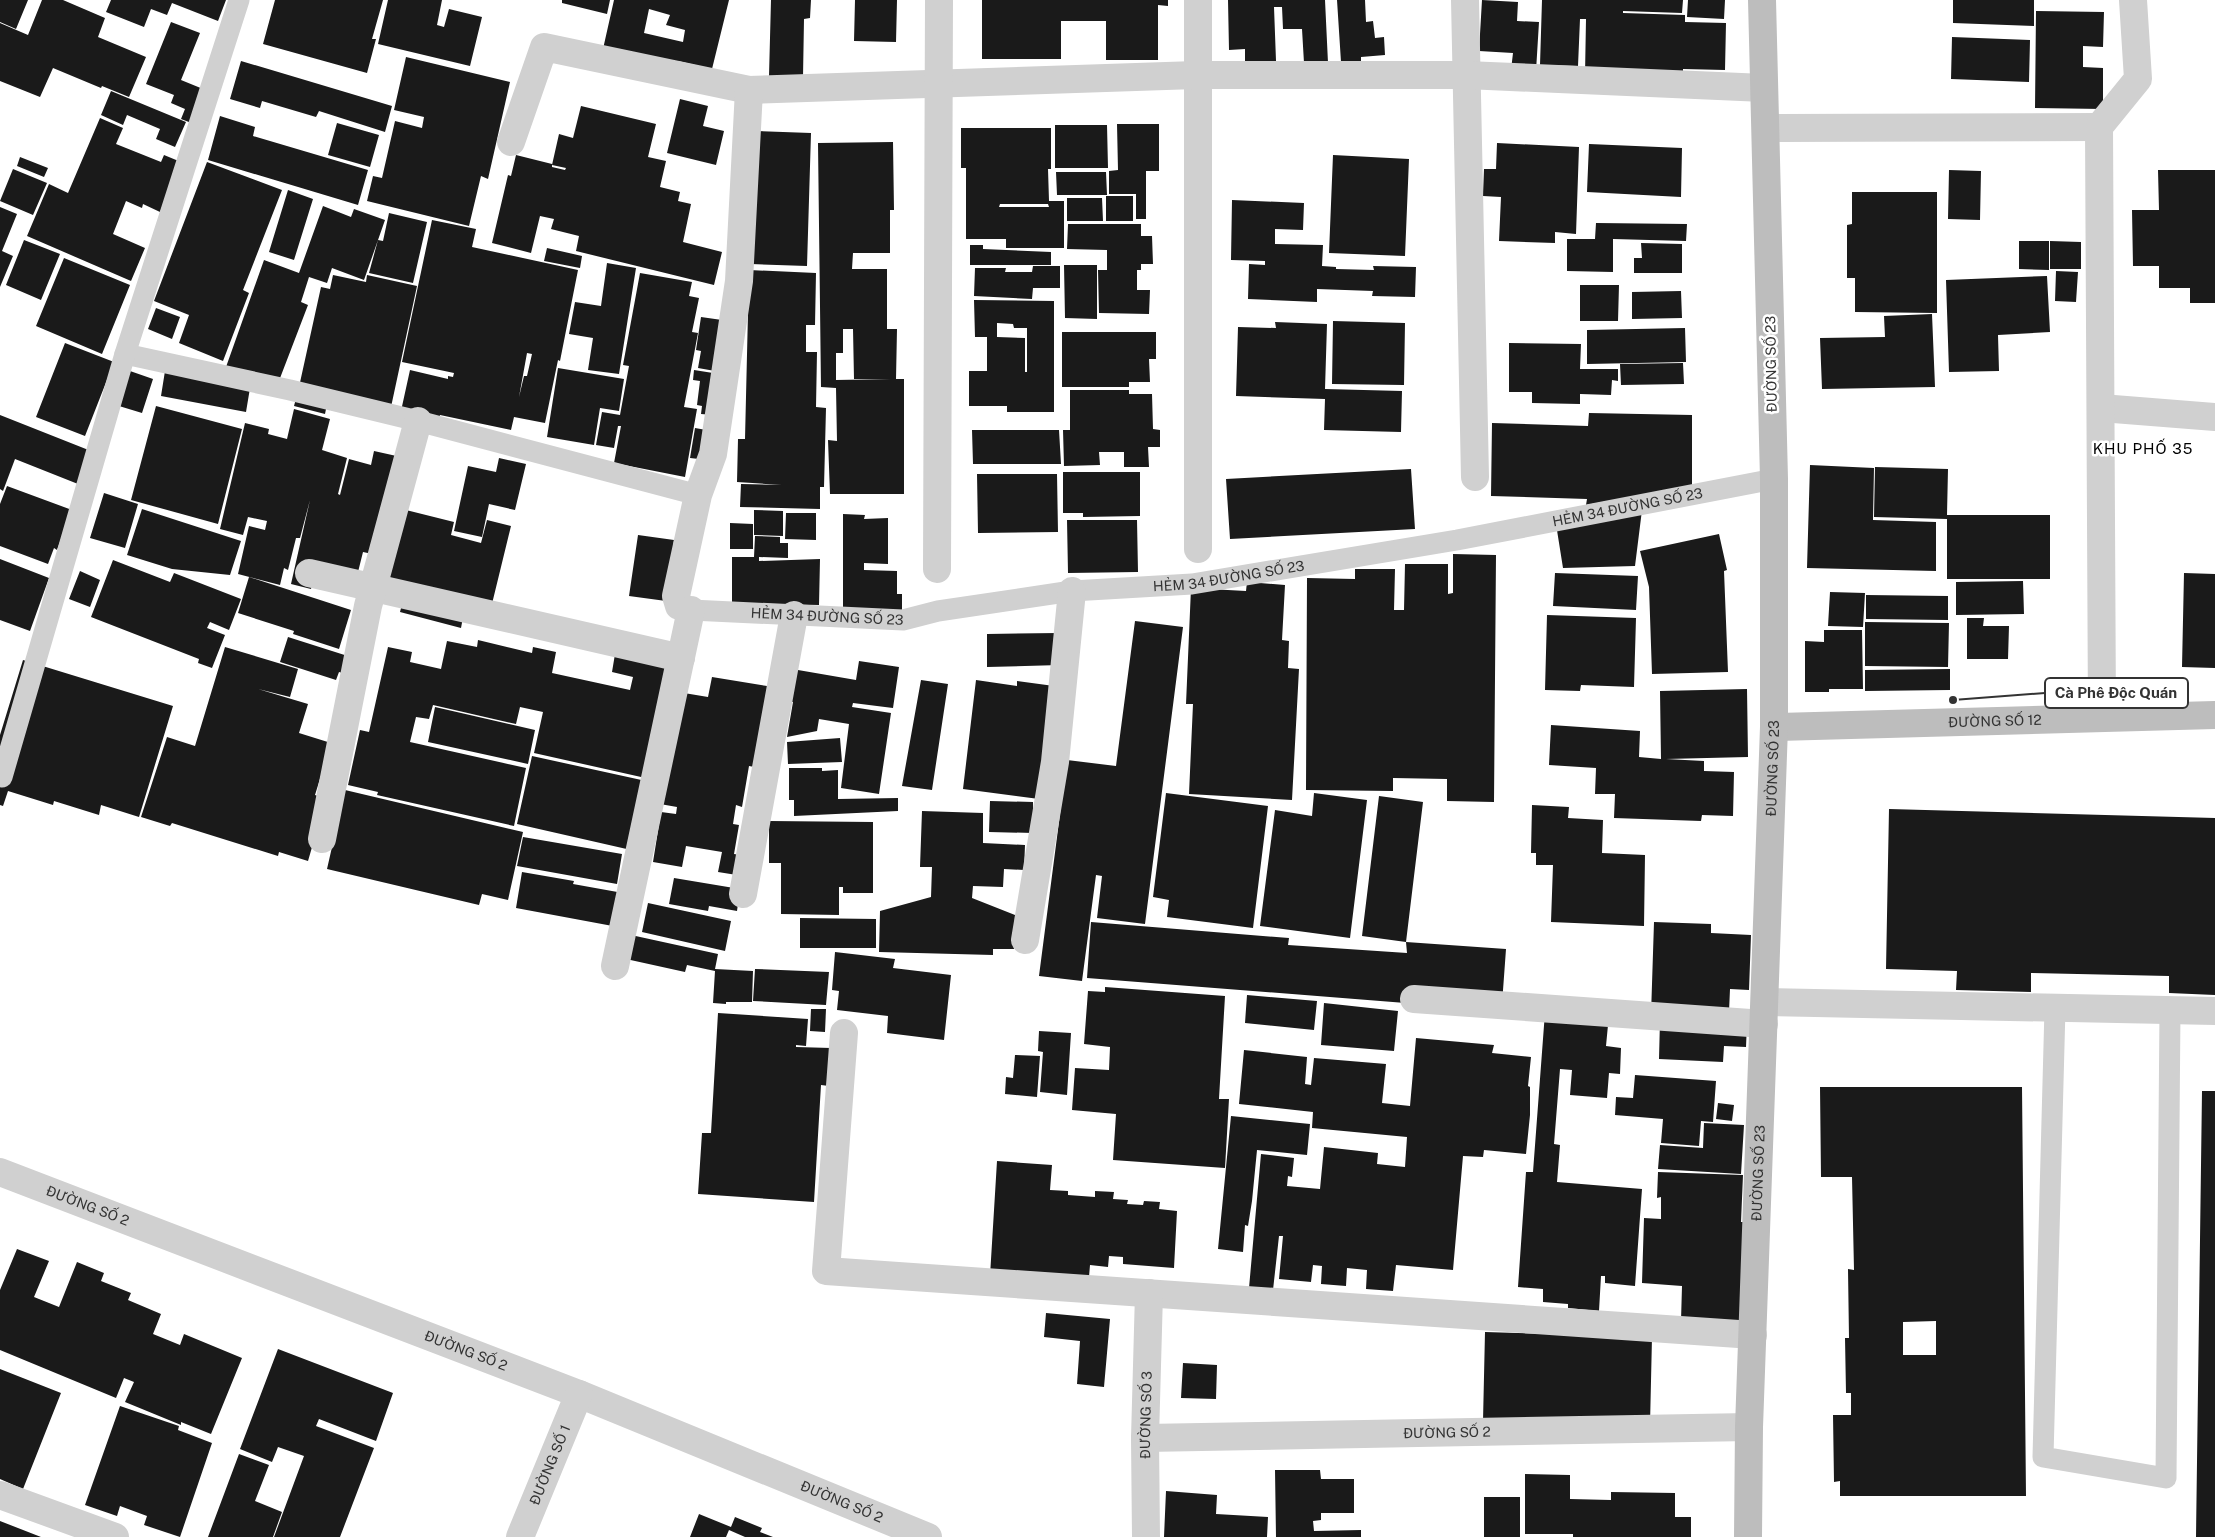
<svg xmlns="http://www.w3.org/2000/svg" width="2215" height="1537" viewBox="0 0 2215 1537" font-family="'Public Sans',sans-serif">
  <rect width="100%" height="100%" fill="#fff"/>
  <!-- building -->
  <path fill="#1a1a1a" fill-rule="evenodd" d="M0,0H28L16,29L0,22Z
    M42,0H63L105,18L98,37L146,57L129,97L102,86L101,88L53,68L40,97L0,81V23L28,35Z
    M111,0H226L218,21L172,3L167,15L151,9L144,27L106,12Z
    M275,0H383L372,39H376L367,73L263,44Z
    M388,0H442L437,25L444,27L449,9L482,17L470,66L378,44Z
    M562,0H610L607,14L562,3Z
    M614,0H729L712,69L678,61L676,67L603,49ZM649,9L670,15L666,25L685,30L683,42L644,33Z
    M771,0H811L810,18L804,19L803,77L769,76Z
    M855,0H897L896,42L854,41Z
    M982,0H1168V6L1158,5V60H1106V21H1061V59H982Z
    M1228,0H1325L1328,63H1304L1302,29H1283L1282,7H1274L1276,61L1245,63V49L1229,50Z
    M1337,0H1365L1366,22L1373,21L1375,38L1384,37L1385,55L1361,57V61L1341,62Z
    M1482,0L1518,2L1517,21L1539,22L1536,71L1511,70L1513,53L1479,51Z
    M1542,0H1683L1682,13L1623,11V13L1685,15V22L1726,23L1725,70L1683,69V79L1585,75L1586,19H1580L1578,66L1540,65Z
    M1688,0H1725L1724,19L1687,17Z
    M1953,0H2034V26L1953,23Z
    M2036,11L2104,12L2103,47L2083,46V67L2103,68V109L2035,108Z
    M171,22L200,33L181,80L208,91L194,124L181,119L185,109L171,103L174,95L146,84Z
    M1952,37L2030,40L2029,82L1951,79Z
    M406,57L510,82L488,179L481,176L469,226L367,201L373,176L382,178L395,121L422,128L424,117L394,110Z
    M241,61L392,106L385,132L319,111L316,117L262,101L260,108L230,99Z
    M111,91L186,122L175,147L156,139L160,129L127,115L123,125L101,115Z
    M680,99L708,106L703,126L724,131L716,165L667,153Z
    M581,106L656,124L648,157L666,161L660,187L680,192L678,201L691,204L683,242L722,252L714,285L576,251L579,236L551,229L554,219L540,216L531,253L492,243L508,175L511,176L516,155L552,164V167L565,170L566,168L552,165L559,134L573,138Z
    M220,116L255,127L253,136L368,170L358,205L208,160Z
    M100,118L123,128L116,144L161,162L164,155L181,162L160,212L143,204L142,208L126,201L113,234L145,248L131,281L27,236L49,184L68,193Z
    M337,123L379,135L370,167L328,155Z
    M1117,124H1159V171H1146V219H1136V194H1109V171L1118,170Z
    M1055,125H1107L1108,168H1055Z
    M961,128H1051V169H1048L1049,201H1064V248H1006V239H966V168H961ZM1000,204H1048L1049,207H999Z
    M755,131L811,133L807,266L751,264Z
    M893,142L894,210H890V253H853L852,269H887V329H897L896,379H904V494H830L828,440L837,441L836,388L821,387L818,143ZM843,329H853L854,379H891L836,380V353H843Z
    M1497,143L1579,147L1576,234L1555,232V243L1499,241L1501,197L1483,196L1484,169H1496Z
    M1589,144L1682,148L1681,197L1587,192Z
    M1333,155L1409,159L1405,256L1329,253Z
    M20,157L48,168L44,177L17,166Z
    M207,162L282,190L243,290L249,293L223,361L179,343L189,315L154,301Z
    M13,169L47,183L33,215L0,201Z
    M1949,170L1981,171L1980,220L1948,219Z
    M2158,170H2215V303H2190V288H2159V266H2133L2132,210H2159Z
    M1056,172H1106L1107,195H1057Z
    M288,190L313,199L294,260L269,252Z
    M1852,192H1937V313L1855,312V278H1847V225L1852,224Z
    M1106,196H1133V221H1106Z
    M1067,198H1102L1103,221H1067Z
    M1232,200L1304,203L1303,230L1275,229V244L1323,245L1322,266L1336,267V269L1374,270L1373,266L1416,267L1415,297L1372,296L1373,291L1317,289V302L1248,299L1249,264L1265,265V261L1231,260Z
    M323,206L351,217L354,209L385,220L364,280L332,268L327,283L309,277L301,302L308,305L277,386L226,367L264,260L299,273Z
    M0,207L17,214L2,251L13,256L0,287Z
    M389,213L427,222L413,283L369,273L378,240L383,241Z
    M432,220L476,229L472,247L578,270L560,361L558,360L545,423L514,417L511,430L440,415L439,419L401,411L410,370L448,379V376L453,377L454,373L402,362ZM527,353L532,354L527,376H524L519,397Z
    M1596,223L1687,224L1686,241L1613,239V272L1567,271V239H1595Z
    M1068,224H1141V236H1152L1153,264H1141V270H1137V290H1150L1149,314L1099,313L1098,270H1107V250L1067,249Z
    M24,240L60,254L41,300L6,285Z
    M2019,241H2049V270L2019,269Z
    M2050,241L2081,242V269H2050Z
    M1641,243L1682,244V273H1634V258H1642Z
    M970,245H983V249L1051,252V265H970Z
    M547,248L582,256L580,268L544,261Z
    M64,258L130,285L102,354L36,326Z
    M607,263L636,268L619,374L588,370L593,338L569,334L575,302L601,306Z
    M1064,265H1097V319L1065,318Z
    M1033,266H1060V288H1033L1032,299L974,296L975,268H1006L1005,272H1032Z
    M749,270L816,273L815,325H806V352H817L816,407L826,408L824,487H820V509L740,507L741,484L782,485L737,482L738,439H745Z
    M2056,271L2078,272L2076,302L2055,301Z
    M640,273L692,282L689,296L699,298L692,332L698,333L684,407L697,409L685,477L614,463L621,426H618L614,448L596,445L602,412L620,415L629,366L623,365Z
    M333,275L366,282L367,275L417,286L391,407L299,387L321,287L330,289Z
    M2047,276L2050,332L1998,335L1999,371L1949,372L1946,280Z
    M1580,285H1619L1618,321H1580Z
    M1681,291L1682,318L1632,319V292Z
    M974,300L1054,301V412H1007V406H969V371H987V337H975ZM997,323L1013,324L1014,328H1027V372H1025V338L997,337Z
    M156,308L180,317L172,339L148,329Z
    M1932,314L1935,387L1822,389L1820,338L1885,337L1884,316Z
    M701,317L722,320L715,371L698,368L701,351L696,350Z
    M1333,321L1405,323L1404,385L1332,384Z
    M1275,322L1327,324L1325,389L1402,391L1401,432L1324,430L1325,399L1236,396L1238,327L1276,328Z
    M1685,328L1686,362L1587,364V330Z
    M1062,332H1156V359H1149L1150,382H1129V387H1062Z
    M65,343L114,362L85,436L36,417Z
    M1509,343L1581,344L1580,369H1618V381L1612,380L1611,395L1580,394V404L1532,403V392H1509Z
    M1683,363L1684,384L1621,385L1620,364Z
    M558,368L624,379L619,411L600,408L594,445L547,437Z
    M694,370L713,373V415L701,414L702,406L697,405L700,381L693,380Z
    M130,371L153,379L142,413L119,406Z
    M165,371L250,388L246,412L161,396Z
    M1070,390H1129V394H1152L1153,429L1160,430V447H1148L1149,467H1124V452H1099L1100,465L1064,466L1063,430H1070Z
    M298,391L328,399L325,414L294,406Z
    M156,406L242,429L218,524L131,500Z
    M294,409L330,419L322,450L347,458L338,494L340,495L349,459L371,465L374,451L401,457L377,555L363,552L358,572L312,585L311,589L291,584L310,500L300,538H296L288,570L284,568L280,585L238,574L249,526L265,530L267,521L248,517L243,535L220,529L245,423L269,429L268,434L287,439Z
    M1589,413L1692,415V486L1586,505L1587,499L1491,496L1492,423L1588,426Z
    M0,415L91,451L78,484L15,459L3,491L0,489Z
    M695,428L712,431L708,460L690,458Z
    M972,430H1059L1061,464H973Z
    M499,458L526,464L515,510L489,504L482,537L454,531L468,466L496,472Z
    M1810,465L1874,468L1873,520L1936,522V571L1807,568Z
    M1875,467L1948,469L1947,515H2050V579H1947V519L1874,517Z
    M1411,469L1415,529L1230,539L1226,479Z
    M1063,472H1140V516L1083,517V513H1063Z
    M977,474H1057L1058,532L978,533Z
    M7,486L72,510L57,550L54,548L48,564L0,546V504Z
    M104,493L138,504L125,548L90,538Z
    M398,508L454,522L451,535L481,543L487,520L511,526L490,612L465,607L461,628L400,612L402,604L377,597Z
    M142,509L241,541L230,575L172,569L127,555Z
    M754,510L783,511V536L754,535Z
    M1642,510L1635,566L1563,568L1556,524Z
    M786,513H816V540L785,539Z
    M843,514L865,515L864,519L888,518V564L864,563V570L897,571V594H902V615H843Z
    M1067,520H1137L1138,572L1068,573Z
    M730,523L753,524V549H730Z
    M1719,534L1727,570L1724,571L1728,672L1652,674L1649,587L1640,551Z
    M638,535L674,540L666,601L629,596Z
    M755,536L780,537V543H788V558L759,557V561L820,559L819,605L732,603V557H754Z
    M1453,554L1496,555L1494,802L1447,801V779L1393,778V791L1306,790L1307,578L1355,579V569H1395L1394,610H1404L1405,564H1448V594L1453,593Z
    M0,559L49,578L30,631L0,620Z
    M113,560L170,582L174,573L241,599L229,630L210,622L207,628L225,635L212,668L198,663L199,659L91,617Z
    M80,571L100,580L90,607L69,599Z
    M1555,573L1638,576L1636,610L1553,606Z
    M2184,573L2215,574V668L2182,667Z
    M249,577L351,610L339,649L293,634L294,631L238,613Z
    M2023,581L2024,614L1956,615V582Z
    M1247,582L1285,585L1282,640L1289,641L1288,668L1299,669L1292,800L1189,794L1193,704H1186L1191,588L1246,591Z
    M1830,592L1865,593L1863,627L1828,626Z
    M1866,595L1948,596V620L1866,619Z
    M1547,615L1636,618L1634,687L1581,685L1580,691L1545,690Z
    M1967,618H1984L1983,626H2009L2008,659H1967Z
    M1135,621L1183,627L1145,924L1097,918L1102,876L1096,875L1082,981L1039,976L1067,760L1116,766Z
    M1865,622L1949,623L1948,667L1865,666Z
    M1824,630H1862L1863,689H1829V692H1805V641L1824,642Z
    M1059,633L1060,665L987,667V634Z
    M288,637L354,658L349,675L339,672L336,680L280,662Z
    M478,640L532,653L533,647L556,652L552,673L630,690L633,677L612,672L615,654L674,667L650,779L534,753L543,712L520,707L516,724L433,705L429,719L416,717L410,742L526,768L514,826L377,795L378,792L348,785L360,730L369,732L388,647L412,652L410,662L441,669L447,641L477,647Z
    M225,647L298,669L290,697L258,689L308,704L299,733L331,743L315,795L326,799L308,861L279,852L278,856L172,823L170,826L141,817L167,737L195,746Z
    M23,660L173,706L139,817L101,805L99,815L54,801L53,805L8,791L3,806L0,805V735Z
    M859,661L899,667L893,708L853,703L852,707L891,713L879,794L841,788L849,724L819,719L817,731L787,737L793,702L772,698L798,670L856,680Z
    M1950,669V690L1865,691V670Z
    M712,677L767,686L766,769L749,766L742,807L736,805L733,824L739,825L734,854L746,856L743,876L718,872L722,852L686,846L682,867L653,862L661,812L676,814L677,807L660,804L678,692L708,697Z
    M921,680L948,684L932,790L902,786Z
    M976,680L1017,686V681L1054,686L1039,799L963,789Z
    M1747,689L1748,757L1666,759L1704,761V771L1734,772L1733,816L1702,815L1701,821L1614,818L1615,794H1595L1596,768L1549,765L1551,725L1640,731L1639,757L1661,759L1660,691Z
    M435,707L535,730L528,764L428,742Z
    M840,738L842,762L788,764L787,742Z
    M532,756L646,781L631,850L517,824Z
    M789,768H822V771L838,770V799L898,798V811L794,816V800H789Z
    M345,790L523,832L508,900L482,894L479,905L327,869Z
    M1166,793L1268,806L1253,928L1167,917L1169,900L1153,897Z
    M1314,793L1367,800L1350,938L1260,926L1275,810L1312,816Z
    M1379,796L1423,802L1406,942L1362,936Z
    M990,801L1033,802V833L989,832Z
    M1532,805L1569,807L1568,818L1603,820L1602,853L1645,855L1644,926L1551,922L1553,865H1536V853H1531Z
    M1889,809L2215,818V995L2169,993V976L2031,973V992L1956,990L1957,971L1886,969Z
    M922,811L983,813V843L1025,845L1024,870L1004,869L1003,887L973,886L972,898L1015,915L1014,949H993V955L879,952L880,911L931,897L932,867H920Z
    M769,821L873,822V893H843V887H839V915L781,914V863H769Z
    M523,837L622,854L617,884L517,866Z
    M522,872L574,881L573,884L623,893L618,927L516,908Z
    M674,878L740,889L737,911L709,906L708,911L669,904Z
    M648,903L731,921L725,951L642,932Z
    M800,918L876,919V948H800Z
    M1091,922L1289,938L1288,945L1407,953L1406,942L1506,949L1502,1004H1418L1087,978Z
    M1654,922L1711,924V933L1751,935L1749,990L1730,989L1729,1012L1651,1015Z
    M631,935L718,954L715,969L753,971L752,1002H726V1004L713,1003L715,971L687,965L685,972L626,959Z
    M835,952L895,959L893,968L951,975L944,1040L887,1033L888,1016L837,1010L839,991L832,990Z
    M755,969L829,972L826,1005L753,1001Z
    M1105,987L1225,996L1219,1099H1229L1225,1168L1113,1160L1116,1114L1072,1110L1075,1068L1109,1070L1110,1047L1084,1044L1088,991L1105,992Z
    M1247,995L1317,1001L1314,1030L1245,1023Z
    M1546,999L1610,1004L1606,1046L1621,1048L1620,1074L1609,1073L1607,1098L1570,1095L1572,1070L1560,1069L1554,1144L1560,1145L1557,1182L1642,1189L1635,1286L1605,1283V1276H1601L1599,1311L1568,1308V1304L1543,1302V1289L1518,1287L1526,1172H1533Z
    M1324,1003L1398,1011L1394,1051L1321,1045Z
    M811,1009H826L825,1032L810,1031Z
    M718,1013L808,1019L806,1046L796,1045V1047L831,1048L829,1086L821,1085L814,1202L698,1194L702,1133H711Z
    M1660,1020L1747,1023L1746,1047L1724,1046L1723,1062L1659,1059Z
    M1039,1031L1071,1033L1067,1095L1040,1092L1043,1052L1038,1051Z
    M1416,1038L1494,1045L1492,1053L1531,1057L1528,1086L1530,1087V1115L1526,1154L1484,1150L1483,1157L1463,1156L1453,1270L1396,1265L1393,1291L1366,1289L1367,1270L1347,1268L1346,1286L1321,1284L1322,1266L1313,1265L1311,1282L1279,1279L1283,1236H1279L1273,1290L1249,1288L1261,1154L1294,1158L1292,1177L1288,1176L1287,1186L1320,1189L1324,1147L1378,1153L1377,1164L1405,1167L1407,1137L1312,1128L1313,1112L1239,1104L1244,1050L1307,1057L1305,1084L1311,1085L1314,1058L1386,1064L1382,1103L1410,1106Z
    M1015,1055L1040,1056L1037,1097L1005,1094L1006,1077L1013,1078Z
    M1635,1075L1716,1081L1713,1122L1701,1121L1699,1146L1661,1143L1663,1119L1615,1115L1616,1097L1633,1098Z
    M1820,1087H2022L2026,1496H1840V1481L1834,1482L1833,1415H1851V1393H1846L1845,1338H1849L1848,1269L1854,1270L1852,1177H1821ZM1936,1321V1355H1903V1322Z
    M2202,1091H2215V1537H2196Z
    M1718,1103L1734,1105L1732,1121L1716,1119Z
    M1231,1116L1310,1124L1307,1155L1257,1150L1252,1201L1248,1226L1245,1225L1243,1252L1218,1249Z
    M1704,1123L1744,1125L1741,1174L1658,1169L1660,1145L1703,1148Z
    M997,1161L1052,1165L1050,1190L1068,1191V1195L1095,1197V1191L1114,1192L1113,1199L1128,1200L1127,1204L1143,1205L1144,1201L1160,1202L1159,1209L1177,1211L1174,1268L1123,1264V1257L1109,1256L1108,1267L1090,1265L1089,1277L990,1276Z
    M1658,1172L1743,1175L1741,1222H1747L1749,1323L1681,1321L1682,1286L1642,1283L1644,1218L1661,1219V1197L1657,1198Z
    M17,1249L49,1261L34,1297L59,1307L77,1262L104,1273L101,1281L131,1293L128,1300L161,1314L153,1334L180,1345L184,1334L242,1358L211,1434L181,1422V1425L125,1402L134,1382L124,1378L116,1398L0,1350V1290Z
    M1046,1313L1110,1319L1104,1387L1077,1384L1080,1341L1044,1337Z
    M1485,1332L1652,1337L1650,1425L1483,1421Z
    M278,1349L393,1393L376,1441L319,1419L316,1426L374,1448L340,1537H274L304,1456L278,1447L272,1462L240,1449Z
    M1183,1363L1217,1365L1216,1399L1181,1398Z
    M0,1369L61,1393L23,1489L0,1479Z
    M120,1406L179,1426L178,1430L212,1443L180,1537L144,1525L147,1516L120,1506L117,1516L85,1505Z
    M239,1454L269,1465L255,1501L282,1512L273,1537H208Z
    M1275,1470H1320L1321,1479H1354V1513H1321V1520L1313,1521L1314,1531L1361,1530V1537H1276Z
    M1525,1474L1570,1475V1499L1611,1500V1492L1675,1493V1517H1691V1537H1573V1534H1525Z
    M1166,1491L1217,1495L1216,1514L1268,1517L1267,1537H1164Z
    M1484,1497H1520V1537H1484Z
    M699,1514L731,1527L735,1517L762,1528L760,1532L773,1537H745L729,1530L726,1537H690Z
    M0,1521L41,1537H0Z"/>
  <g fill="none" stroke-linecap="round" stroke-linejoin="round">
    <!-- lane -->
    <g stroke="#d0d0d0" stroke-width="21">
      <path d="M125,354L290,390L418,421L698,495"/>
      <path id="s1" d="M679,606L691,610L903,620L938,611L1072,591L1192,584L1457,540L1774,479"/>
      <path d="M2,777L125,354L239,0"/>
      <path d="M2055,1008L2043,1457L2166,1478L2170,1010"/>
    </g>
    <!-- street -->
    <g stroke="#d0d0d0" stroke-width="28">
      <path d="M1198,0V549"/>
      <path d="M1465,0L1475,477"/>
      <path d="M1766,128L2099,127"/>
      <path d="M511,142L544,47L749,90L1196,75H1466L1764,88"/>
      <path d="M2101,408L2215,417"/>
      <path d="M937,569L939,0"/>
      <path d="M309,573L681,658"/>
      <path d="M679,606L676,596L698,495L713,454L739,281L749,90"/>
      <path d="M2102,718L2099,127L2138,79L2133,0"/>
      <path d="M322,839L368,606L418,421"/>
      <path d="M743,894L794,615"/>
      <path d="M1025,940L1055,762L1072,591"/>
      <path d="M615,966L691,610"/>
      <path d="M1414,999L1764,1024"/>
      <path d="M1765,1002L2215,1011"/>
      <path d="M844,1033L826,1271L1753,1335"/>
      <path id="s2" d="M0,1172L579,1394L928,1537"/>
      <path id="s3" d="M1145,1438L1749,1427"/>
      <path d="M0,1495L115,1537"/>
      <path id="s4" d="M520,1537L579,1394"/>
      <path id="s5" d="M1146,1537L1145,1438L1149,1293"/>
    </g>
    <!-- secondary -->
    <g stroke="#bdbdbd" stroke-width="28">
      <path id="s6" d="M1774,727L2215,715"/>
      <path id="s7" d="M1748,1537L1749,1427L1774,727V479L1762,0"/>
    </g>
  </g>
  <g text-anchor="middle" dominant-baseline="central" stroke-width="5" stroke-linejoin="round" paint-order="stroke">
    <!-- street labels -->
    <g font-size="14" fill="#333" stroke="#fff">
      <text transform="translate(1771 364) rotate(-91)">ĐƯỜNG SỐ 23</text>
      <text stroke="none"><textPath href="#s1" startOffset="959">HẺM 34 ĐƯỜNG SỐ 23</textPath></text>
      <text stroke="none"><textPath href="#s1" startOffset="554">HẺM 34 ĐƯỜNG SỐ 23</textPath></text>
      <text stroke="none"><textPath href="#s1" startOffset="149">HẺM 34 ĐƯỜNG SỐ 23</textPath></text>
      <text stroke="none"><textPath href="#s6" startOffset="221">ĐƯỜNG SỐ 12</textPath></text>
      <text stroke="none"><textPath href="#s7" startOffset="769">ĐƯỜNG SỐ 23</textPath></text>
      <text stroke="none"><textPath href="#s7" startOffset="364">ĐƯỜNG SỐ 23</textPath></text>
      <text stroke="none"><textPath href="#s2" startOffset="94">ĐƯỜNG SỐ 2</textPath></text>
      <text stroke="none"><textPath href="#s2" startOffset="499">ĐƯỜNG SỐ 2</textPath></text>
      <text stroke="none"><textPath href="#s5" startOffset="122">ĐƯỜNG SỐ 3</textPath></text>
      <text stroke="none"><textPath href="#s3" startOffset="302">ĐƯỜNG SỐ 2</textPath></text>
      <text stroke="none"><textPath href="#s4" startOffset="78">ĐƯỜNG SỐ 1</textPath></text>
      <text stroke="none"><textPath href="#s2" startOffset="904">ĐƯỜNG SỐ 2</textPath></text>
    </g>
    <!-- neighbourhood labels -->
    <g font-size="15" letter-spacing="1" fill="#000" stroke="#fff">
      <text x="2143" y="448">KHU PHỐ 35</text>
    </g>
  </g>
  <!-- callouts -->
  <path fill="none" stroke="#333" stroke-width="2" d="M1953 700L2045 693"/>
  <circle fill="#333" stroke="#fff" stroke-width="2" cx="1953" cy="700" r="5"/>
  <rect fill="#fff" stroke="#333" stroke-width="2" x="2045" y="678" width="143" height="30" rx="5"/>
  <g font-size="15" text-anchor="middle" font-weight="bold" fill="#333">
    <text x="2116" y="698">Cà Phê Độc Quán</text>
  </g>
</svg>
